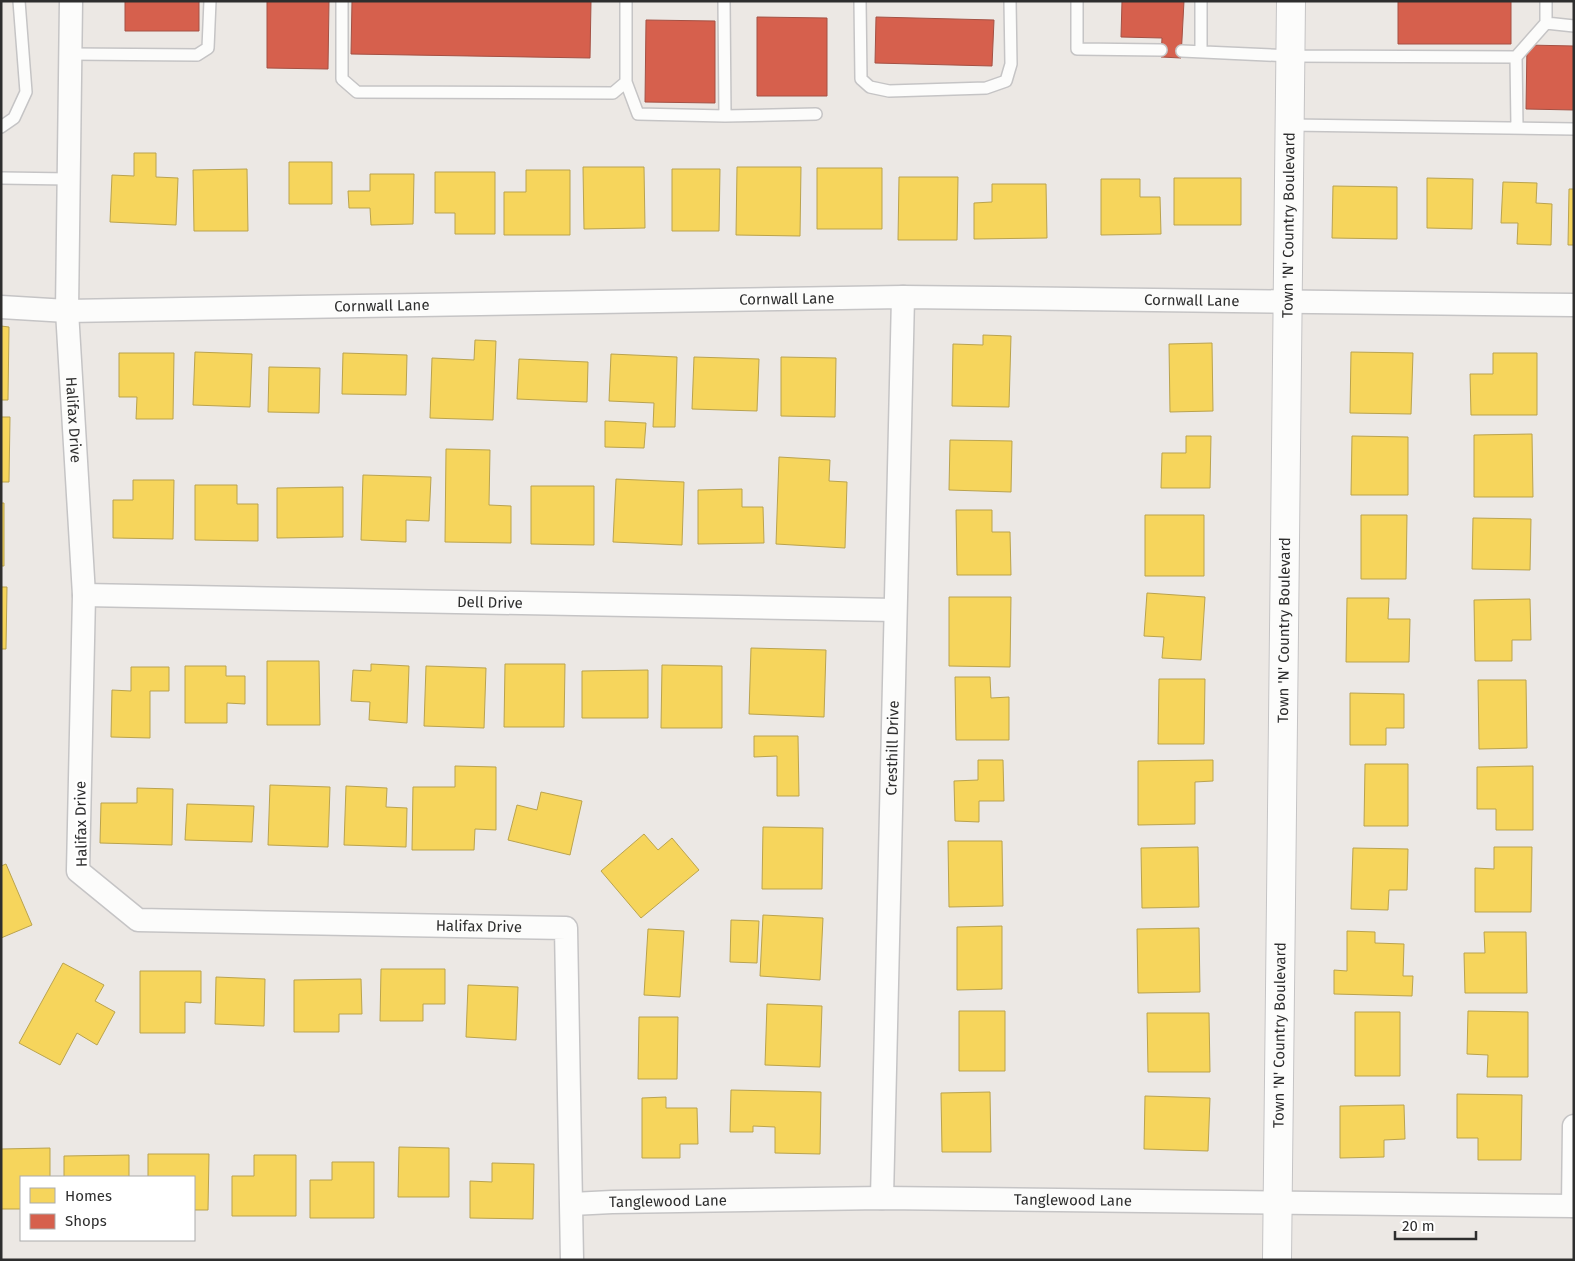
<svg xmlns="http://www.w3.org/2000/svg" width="1575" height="1261" viewBox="0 0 1575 1261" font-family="'Fira Sans',sans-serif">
  <rect width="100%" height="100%" fill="#ece8e4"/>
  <!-- homes -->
  <path fill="#f6d55c" stroke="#baa34e" d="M134,153H156V177L178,178L176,225L110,222L112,175L134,176Z
    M289,162H332V204H289Z
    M583,167H644L645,228L584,229Z
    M737,167H801L800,236L736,235Z
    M817,168H882V229H817Z
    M247,169L248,231H194L193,170Z
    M672,169H720L719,231H672Z
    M526,170H570V235H504V192H526Z
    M435,172H495V234H455V213H435Z
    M370,174H414L413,224L371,225L370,208H349L348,191H370Z
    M899,177H958L957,240H898Z
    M1174,178H1241V225H1174Z
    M1427,178L1473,179L1472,229L1427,228Z
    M1101,179H1140V197H1160L1161,234L1101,235Z
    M1503,182L1537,183L1536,203L1552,204L1551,245L1517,244L1518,223H1501Z
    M992,184H1046L1047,238L974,239V203L992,202Z
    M1333,186L1397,187V239L1332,238Z
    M1569,189H1574V245H1568Z
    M1,326L9,327L8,400H1Z
    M983,335L1011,336L1009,407L952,406L953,344L983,345Z
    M475,340L496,341L493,420L430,418L432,358L474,360Z
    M1212,343L1213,411L1170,412L1169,344Z
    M195,352L252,354L250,407L193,405Z
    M1351,352L1413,353L1411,414L1350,413Z
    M119,353H174L173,419H136L137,397H119Z
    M343,353L407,355L406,395L342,394Z
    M1493,353H1537V415H1471L1470,374H1493Z
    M611,354L677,357L675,427H653L654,403L609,401Z
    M694,357L759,359L757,411L692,409Z
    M781,357L836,358L835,417L781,416Z
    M519,359L588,362L587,402L517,399Z
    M269,367L320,368L319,413L268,412Z
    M1,417H10L9,482H1Z
    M605,421L646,423L644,448L605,447Z
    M1532,434L1533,497H1474V435Z
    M1186,436H1211L1210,488H1161L1162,453H1186Z
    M1352,436L1408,437V495H1351Z
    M950,440L1012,441L1011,492L949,490Z
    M446,449L490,450L489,505L511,506V543L445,542Z
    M779,457L830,460L829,481L847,482L845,548L776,544Z
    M363,475L431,477L429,521L406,520V542L361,540Z
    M616,479L684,482L682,545L613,542Z
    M133,480H174L173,539L113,538V500H133Z
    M195,485H237V504H258V541L195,540Z
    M531,486H594V545L531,544Z
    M343,487V537L277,538V488Z
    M742,489V507H763L764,543L698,544V490Z
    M1,503H4V566H1Z
    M956,510H992V532H1010L1011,575H957Z
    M1145,515H1204V576H1145Z
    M1361,515H1407L1406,579H1361Z
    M1473,518L1531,519L1530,570L1472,569Z
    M1,587H7L6,649H1Z
    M1147,593L1205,597L1201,660L1162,658L1164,637L1144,636Z
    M949,597H1011L1010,667L949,666Z
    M1347,598H1389L1388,619H1410L1409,662H1346Z
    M1530,599L1531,640H1512V661H1475L1474,600Z
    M751,648L826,650L824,717L749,714Z
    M267,661H319L320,725H267Z
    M371,664L409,666L407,723L369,720L370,702L351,701L353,670L371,671Z
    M505,664H565L564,727H504Z
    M662,665L722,666V728H661Z
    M185,666H226V676H245V704L227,703V723H185Z
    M426,666L486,668L484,728L424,726Z
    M131,667H169V691H150V738L111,737L112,690L131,691Z
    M648,670V718H582V671Z
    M955,677H990L991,698L1009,697V740H956Z
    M1159,679H1205L1204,744H1158Z
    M1478,680H1526L1527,748L1479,749Z
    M1350,693L1404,694V728H1386V745H1350Z
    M754,736H798L799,796H777V756L754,757Z
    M978,760H1003L1004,801H979V822L955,821L954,781L978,780Z
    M1213,760V781L1195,782V824L1138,825V761Z
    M1365,764H1408V826H1364Z
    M455,766L496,767V830L475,829L474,850H412L413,787H455Z
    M1533,766V830H1496V809H1477V767Z
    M270,785L330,787L328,847L268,845Z
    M346,786L387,788L386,807L407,808L406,847L344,845Z
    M137,788L173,789L172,845L100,843L101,803H137Z
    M541,792L582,801L570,855L508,840L517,805L537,810Z
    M187,804L254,806L252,842L185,840Z
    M763,827L823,828L822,889H762Z
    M644,834L658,850L672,838L699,870L641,918L601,871Z
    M948,841H1002L1003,906L949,907Z
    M1198,847L1199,907L1142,908L1141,848Z
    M1494,847H1532L1531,912H1475V868L1494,869Z
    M1353,848L1408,849L1407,890H1389L1388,910L1351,909Z
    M6,864L32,925L1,938V866Z
    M763,915L823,918L820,980L760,976Z
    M731,920L759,921L757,963L730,962Z
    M1002,926V989L957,990V927Z
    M1199,928L1200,992L1138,993L1137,929Z
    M648,929L684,931L680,997L644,995Z
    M1347,931L1375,932V943L1404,944L1403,976H1413L1412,996L1334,994V970L1347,971Z
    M1484,932H1526L1527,993H1465L1464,953H1485Z
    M63,963L104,985L95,1001L115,1012L97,1045L77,1033L60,1065L19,1043Z
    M381,969H445V1004H423V1021H380Z
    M140,971H201V1003L185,1002V1033H140Z
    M216,977L265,979L264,1026L215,1024Z
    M361,979L362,1014H339V1032H294V980Z
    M468,985L518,987L516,1040L466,1037Z
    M767,1004L822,1006L820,1067L765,1065Z
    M959,1011H1005V1071H959Z
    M1468,1011L1528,1012V1077H1487L1488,1055L1467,1054Z
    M1355,1012H1400V1076H1355Z
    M1147,1013H1209L1210,1072H1148Z
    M639,1017H678L677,1079H638Z
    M731,1090L821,1092L820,1154L775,1153V1127L753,1126V1132H730Z
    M990,1092L991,1152H942L941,1093Z
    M1457,1094L1522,1095L1521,1160H1478V1138H1457Z
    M1145,1096L1210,1098L1208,1151L1144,1149Z
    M666,1097V1108H697L698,1144H680V1158H642V1098Z
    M1404,1105L1405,1139L1384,1140V1157L1340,1158V1106Z
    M399,1147L449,1148V1197H398Z
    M50,1148V1177H21V1209H1V1149Z
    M148,1154H209L208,1210H194V1177H148Z
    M129,1155V1177H64V1156Z
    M254,1155H296V1216H232V1176H254Z
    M332,1162H374V1218H310V1180H332Z
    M492,1163L534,1164L533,1219L470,1218V1181L492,1182Z"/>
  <!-- shops -->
  <path fill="#d6604d" stroke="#a45144" d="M125,1H199V31H125Z
    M267,1H329L328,69L267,68Z
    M352,1H591L590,58L351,54Z
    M1122,1H1184L1181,58L1161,57L1162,38L1121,37Z
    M1398,1H1511V44H1398Z
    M757,17L827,18V96H757Z
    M876,17L994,20L992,66L875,63Z
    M646,20L715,21V103L645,102Z
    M1527,45L1574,46V110L1526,109Z"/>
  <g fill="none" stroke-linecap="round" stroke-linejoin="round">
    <defs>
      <path id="lane" d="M342,1V79L357,92L613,93L626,82V1
        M860,1L861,79L870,87L889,91L986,88L1006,81L1011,64L1010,1
        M1077,1V49L1161,50
        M1546,23L1574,26
        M1182,51L1291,56L1516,57L1546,23V1
        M1201,51V1
        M70,54L197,55L208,48L210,1
        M1516,57L1517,127
        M626,82L638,114L725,116L724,1
        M725,116L816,114
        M1290,125L1574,129
        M1,127L14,118L26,92L19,1
        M1,178L69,179"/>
      <g id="street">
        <path id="s1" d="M71,1L67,311L84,595L78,871L138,920L566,928L572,1260"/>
        <path id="s2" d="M1,307L67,311L903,297L1574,305"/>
        <path id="s3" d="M84,595L895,610"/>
        <path id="s4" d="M882,1198L903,297"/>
        <path id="s5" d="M572,1204L612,1202L882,1198L1574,1206"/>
        <path d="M1573,1206L1574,1126"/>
      </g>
      <g id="secondary">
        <path id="s6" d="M1277,1260L1291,1"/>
      </g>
    </defs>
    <!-- lane casing -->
    <use href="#lane" stroke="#c5c4c5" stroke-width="14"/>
    <!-- street casing -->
    <use href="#street" stroke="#c5c4c5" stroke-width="25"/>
    <!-- secondary casing -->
    <use href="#secondary" stroke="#c5c4c5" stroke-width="30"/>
    <!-- lane -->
    <use href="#lane" stroke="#fcfcfb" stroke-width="11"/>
    <!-- street -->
    <use href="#street" stroke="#fcfcfb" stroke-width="22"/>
    <!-- secondary -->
    <use href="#secondary" stroke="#fcfcfb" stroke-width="28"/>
  </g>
  <g text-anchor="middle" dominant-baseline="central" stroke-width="5" stroke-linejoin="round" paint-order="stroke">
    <!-- street labels -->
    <g font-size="15" fill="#2e2e2e" stroke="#fff">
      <text stroke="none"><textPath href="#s6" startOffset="1035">Town 'N' Country Boulevard</textPath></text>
      <text stroke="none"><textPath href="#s2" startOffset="786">Cornwall Lane</textPath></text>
      <text stroke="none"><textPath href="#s2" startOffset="1191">Cornwall Lane</textPath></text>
      <text stroke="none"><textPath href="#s2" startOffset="381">Cornwall Lane</textPath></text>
      <text stroke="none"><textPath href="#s1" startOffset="419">Halifax Drive</textPath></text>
      <text stroke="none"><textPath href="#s3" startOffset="406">Dell Drive</textPath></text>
      <text stroke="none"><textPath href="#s6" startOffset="630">Town 'N' Country Boulevard</textPath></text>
      <text stroke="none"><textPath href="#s4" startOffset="450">Cresthill Drive</textPath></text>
      <text transform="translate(81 824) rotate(-91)">Halifax Drive</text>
      <text stroke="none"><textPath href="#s1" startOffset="1289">Halifax Drive</textPath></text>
      <text stroke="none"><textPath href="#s6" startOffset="225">Town 'N' Country Boulevard</textPath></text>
      <text stroke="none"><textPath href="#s5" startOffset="501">Tanglewood Lane</textPath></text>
      <text stroke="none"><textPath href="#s5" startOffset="96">Tanglewood Lane</textPath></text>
    </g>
  </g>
  <!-- border -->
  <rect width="1575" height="1261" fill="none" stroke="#2e2e2e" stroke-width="5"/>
  <!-- legend -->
  <rect x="20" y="1176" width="175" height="65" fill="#ffffff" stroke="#ababab"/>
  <rect x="30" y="1188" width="25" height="15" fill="#f6d55c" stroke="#ababab"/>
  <text x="65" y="1201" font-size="15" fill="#2e2e2e">Homes</text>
  <rect x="30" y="1214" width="25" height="15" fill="#d6604d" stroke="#ababab"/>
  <text x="65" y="1226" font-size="15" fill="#2e2e2e">Shops</text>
  <!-- scale -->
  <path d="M1395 1231v8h81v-8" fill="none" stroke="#2e2e2e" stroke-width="2.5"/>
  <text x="1402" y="1231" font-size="15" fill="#2e2e2e" stroke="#ffffff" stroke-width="4" paint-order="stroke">20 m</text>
</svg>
